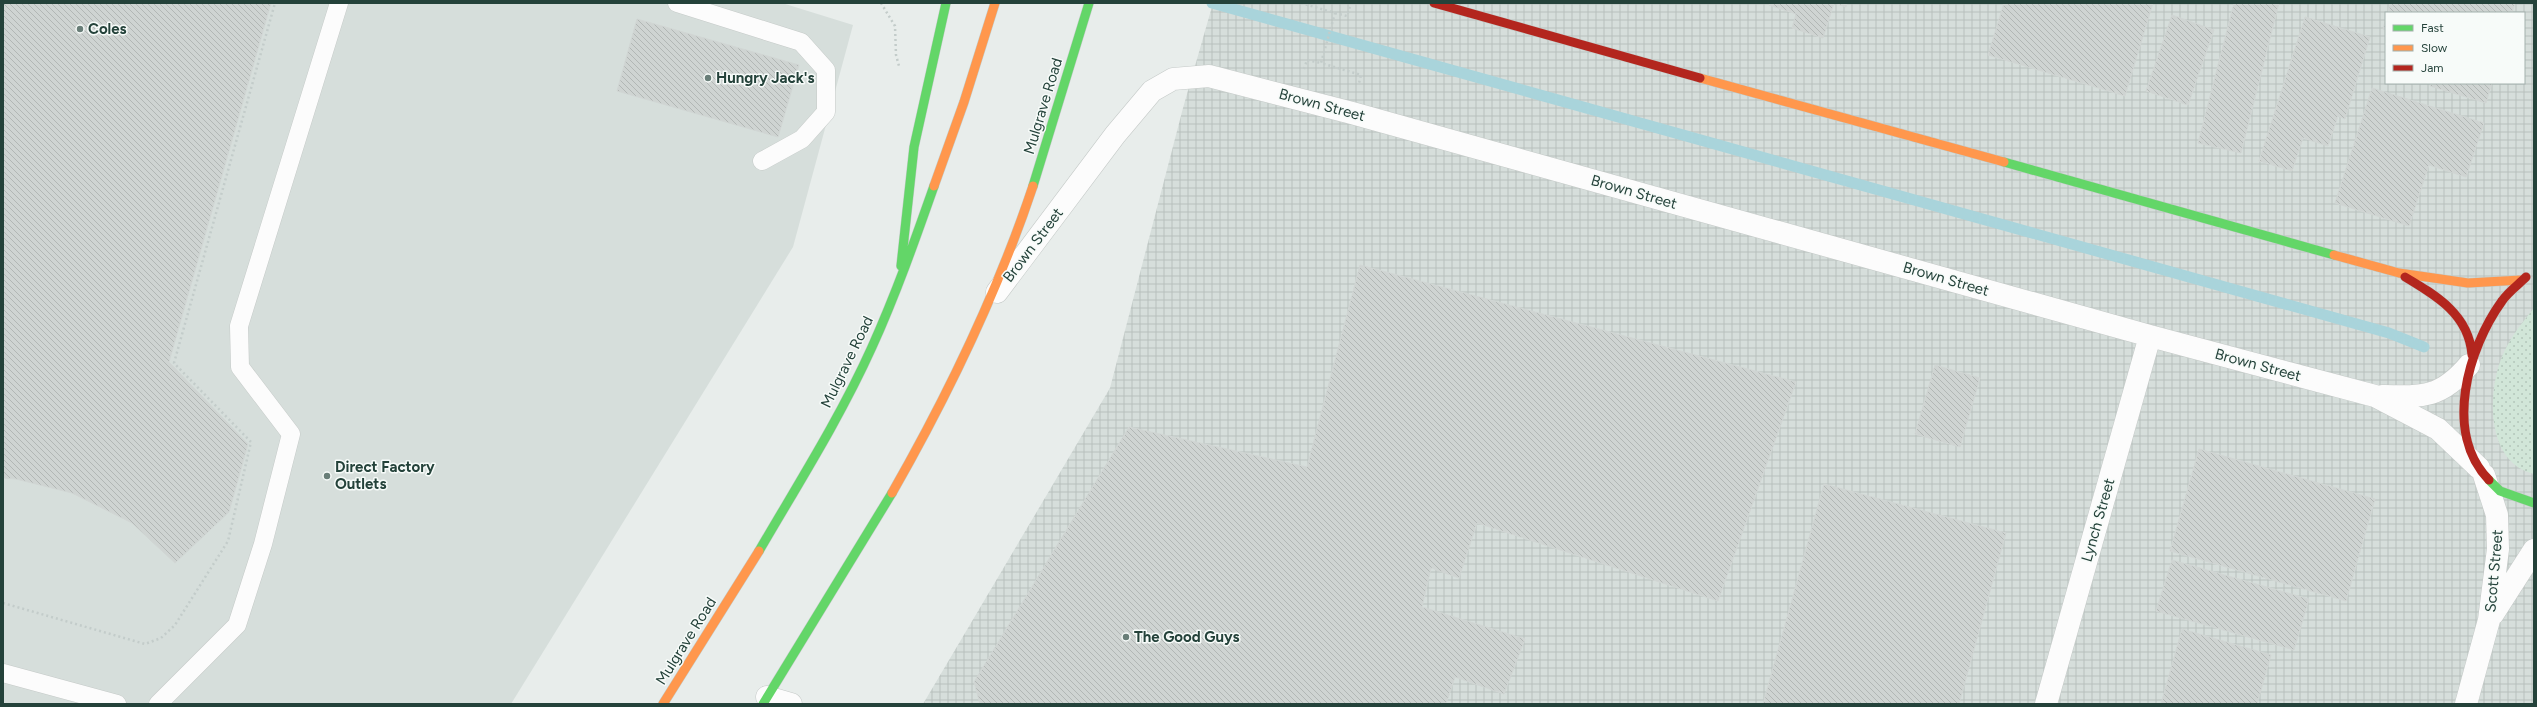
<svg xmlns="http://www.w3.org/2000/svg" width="2537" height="707" viewBox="0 0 2537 707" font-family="Figtree,sans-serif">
  <defs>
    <pattern id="industrial-grid" width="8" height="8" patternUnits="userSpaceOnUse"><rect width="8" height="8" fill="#d6dedb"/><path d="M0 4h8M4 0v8" fill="none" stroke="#b8c0bd"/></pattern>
    <pattern id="grass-dots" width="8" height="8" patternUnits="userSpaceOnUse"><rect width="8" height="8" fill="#d1e6d8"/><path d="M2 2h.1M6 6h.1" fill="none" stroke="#b3c6ba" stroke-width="1.8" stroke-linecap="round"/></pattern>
    <pattern id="building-back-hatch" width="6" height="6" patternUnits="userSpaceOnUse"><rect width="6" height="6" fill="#cfd4d2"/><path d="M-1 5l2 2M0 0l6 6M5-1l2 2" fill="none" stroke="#b2b7b5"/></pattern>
  </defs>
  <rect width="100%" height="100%" fill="#e8edeb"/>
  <!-- built -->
  <path fill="#d6dedb" d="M3,3H782L853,25L793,247L511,704H3Z"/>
  <!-- industrial -->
  <path fill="url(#industrial-grid)" fill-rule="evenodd" d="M1213,3H2534V704H923L1110,388L1183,108ZM2386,13H2524V83H2386Z"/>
  <!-- grass -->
  <path fill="url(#grass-dots)" d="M2534,308V474C2487,463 2487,397 2501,359C2509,339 2521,324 2534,308Z"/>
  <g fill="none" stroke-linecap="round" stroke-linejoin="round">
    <!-- stream -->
    <path stroke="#a9d4db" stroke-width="11" d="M1212,3L2389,333L2424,347"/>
  </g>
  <!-- building -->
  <path fill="url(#building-back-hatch)" stroke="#d1d6d4" d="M3,3H271L169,362L248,444L229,512L175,563L132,523L72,493L16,479L3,478Z
    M1770,3H1847L1846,7L1834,3L1823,38L1792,28L1796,14L1769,5Z
    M2004,3H2153L2125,96L1988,55Z
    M2234,3H2279L2241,153L2198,143Z
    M2390,3H2515L2512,13H2388Z
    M2172,15L2214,30L2188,105L2146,91Z
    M2305,17L2370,37L2345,119L2338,116L2328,146L2303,138L2292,171L2259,161Z
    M637,19L799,65L778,137L617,91Z
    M2386,19V30L2383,29Z
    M2431,83H2492L2486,103L2430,86Z
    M2372,88L2484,123L2466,177L2429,165L2409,226L2335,203Z
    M1360,265L1796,382L1718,601L1477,523L1459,578L1431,568L1422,607L1525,639L1504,694L1455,677L1446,704H980L974,682L1129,427L1307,467Z
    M1935,365L1980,378L1960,447L1915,434Z
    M2199,449L2375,499L2346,601L2170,551Z
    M1824,484L2006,533L1959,704H1763Z
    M2172,560L2309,599L2294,650L2156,611Z
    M2182,629L2271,655L2257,704H2161Z"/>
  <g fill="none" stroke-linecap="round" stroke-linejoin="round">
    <defs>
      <path id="lane" d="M677,3L801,42L826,70V112L802,139L762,161
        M3,673L117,704
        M158,704L237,625L263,544L291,434L240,367L239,326L339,3"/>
      <path id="street" d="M997,292L1115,135L1152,91L1173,79L1209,76L1352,113L2150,336L2375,396L2438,429L2479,468
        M2382,396C2423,397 2441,398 2469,365
        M2493,614L2534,550
        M767,697L791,704
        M2046,704L2150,336
        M2466,704L2489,620L2498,549L2497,515L2484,475"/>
      <path id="fast" d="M2004,162L2334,255
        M1033,186L1089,3
        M901,266L914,147L946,3
        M2489,480L2500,491L2534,503
        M759,551C798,484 840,418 872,347C896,294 915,240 934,186
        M763,704L892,493"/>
      <path id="slow" d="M1700,78L2004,162
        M934,186L964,102L995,3
        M2334,255L2399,273L2468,283L2521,280
        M892,493C948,395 997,294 1033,186
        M663,704L759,551"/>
      <path id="jam" d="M1434,3L1700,78
        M2405,277C2437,296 2469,315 2472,355
        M2489,480C2443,433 2468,348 2502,301C2508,292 2518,285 2526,277"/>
    </defs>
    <!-- lane casing -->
    <use href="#lane" stroke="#c5cac8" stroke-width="19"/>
    <!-- street casing -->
    <use href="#street" stroke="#c5cac8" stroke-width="23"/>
    <!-- fast casing -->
    <use href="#fast" stroke="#c3cbc8" stroke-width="10"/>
    <!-- slow casing -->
    <use href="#slow" stroke="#c3cbc8" stroke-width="10"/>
    <!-- jam casing -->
    <use href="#jam" stroke="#c3cbc8" stroke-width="10"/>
    <!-- path -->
    <path stroke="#c3ccca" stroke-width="2.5" stroke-dasharray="2 3" stroke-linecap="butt" d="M881,3L895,26L896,55L899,66
      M1301,3L1335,13L1321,63L1361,75L1359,83
      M1335,13L1347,16L1351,3
      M1304,69L1307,60L1321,63
      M3,603L145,644L161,638L175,625L228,541L251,442L174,363L275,3"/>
    <!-- lane -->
    <use href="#lane" stroke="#fcfcfc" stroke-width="18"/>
    <!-- street -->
    <use href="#street" stroke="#fcfcfc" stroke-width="22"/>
    <!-- fast -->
    <use href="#fast" stroke="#63d668" stroke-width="9"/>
    <!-- slow -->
    <use href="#slow" stroke="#ff974d" stroke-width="9"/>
    <!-- jam -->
    <use href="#jam" stroke="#b3261e" stroke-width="9"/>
  </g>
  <!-- markers -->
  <g fill="#697e78" stroke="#f7fbf9" stroke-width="1.5">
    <circle cx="80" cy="29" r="4"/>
    <circle cx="708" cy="78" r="4"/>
    <circle cx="327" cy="476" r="4"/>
    <circle cx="1126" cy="637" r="4"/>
  </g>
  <g text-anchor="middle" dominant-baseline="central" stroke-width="3" stroke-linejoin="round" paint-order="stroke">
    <!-- poi labels -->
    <g font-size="15" font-weight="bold" fill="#24423a" stroke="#f7fbf9" text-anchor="start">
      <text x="88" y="29">Coles</text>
      <text x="716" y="78">Hungry Jack's</text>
      <text x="335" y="467">Direct Factory<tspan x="335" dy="17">Outlets</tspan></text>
      <text x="1134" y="637">The Good Guys</text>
    </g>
    <!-- street labels -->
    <g font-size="15" fill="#24423a" stroke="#f7fbf9">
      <text transform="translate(1322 105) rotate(15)">Brown Street</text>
      <text transform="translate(1043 106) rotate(-73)">Mulgrave Road</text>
      <text transform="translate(1634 192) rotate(16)">Brown Street</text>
      <text transform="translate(1033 245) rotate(-53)">Brown Street</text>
      <text transform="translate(1946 279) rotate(16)">Brown Street</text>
      <text transform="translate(847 362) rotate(-64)">Mulgrave Road</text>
      <text transform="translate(2258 365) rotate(15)">Brown Street</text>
      <text transform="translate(2098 520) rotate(-74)">Lynch Street</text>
      <text transform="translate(2494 571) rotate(-85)">Scott Street</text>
      <text transform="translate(686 641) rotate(-58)">Mulgrave Road</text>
    </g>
  </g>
  <!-- border -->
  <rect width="2537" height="707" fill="none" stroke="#24423a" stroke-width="8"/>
  <!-- legend -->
  <rect x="2385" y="12" width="140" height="72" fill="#f7fbf9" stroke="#a3b1ad"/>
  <rect x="2393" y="25" width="20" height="6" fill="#63d668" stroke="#a3b1ad"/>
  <text x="2421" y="32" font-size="12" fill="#24423a">Fast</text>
  <rect x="2393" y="45" width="20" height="6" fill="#ff974d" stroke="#a3b1ad"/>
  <text x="2421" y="52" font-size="12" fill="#24423a">Slow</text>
  <rect x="2393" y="65" width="20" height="6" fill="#b3261e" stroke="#a3b1ad"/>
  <text x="2421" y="72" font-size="12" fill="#24423a">Jam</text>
</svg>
